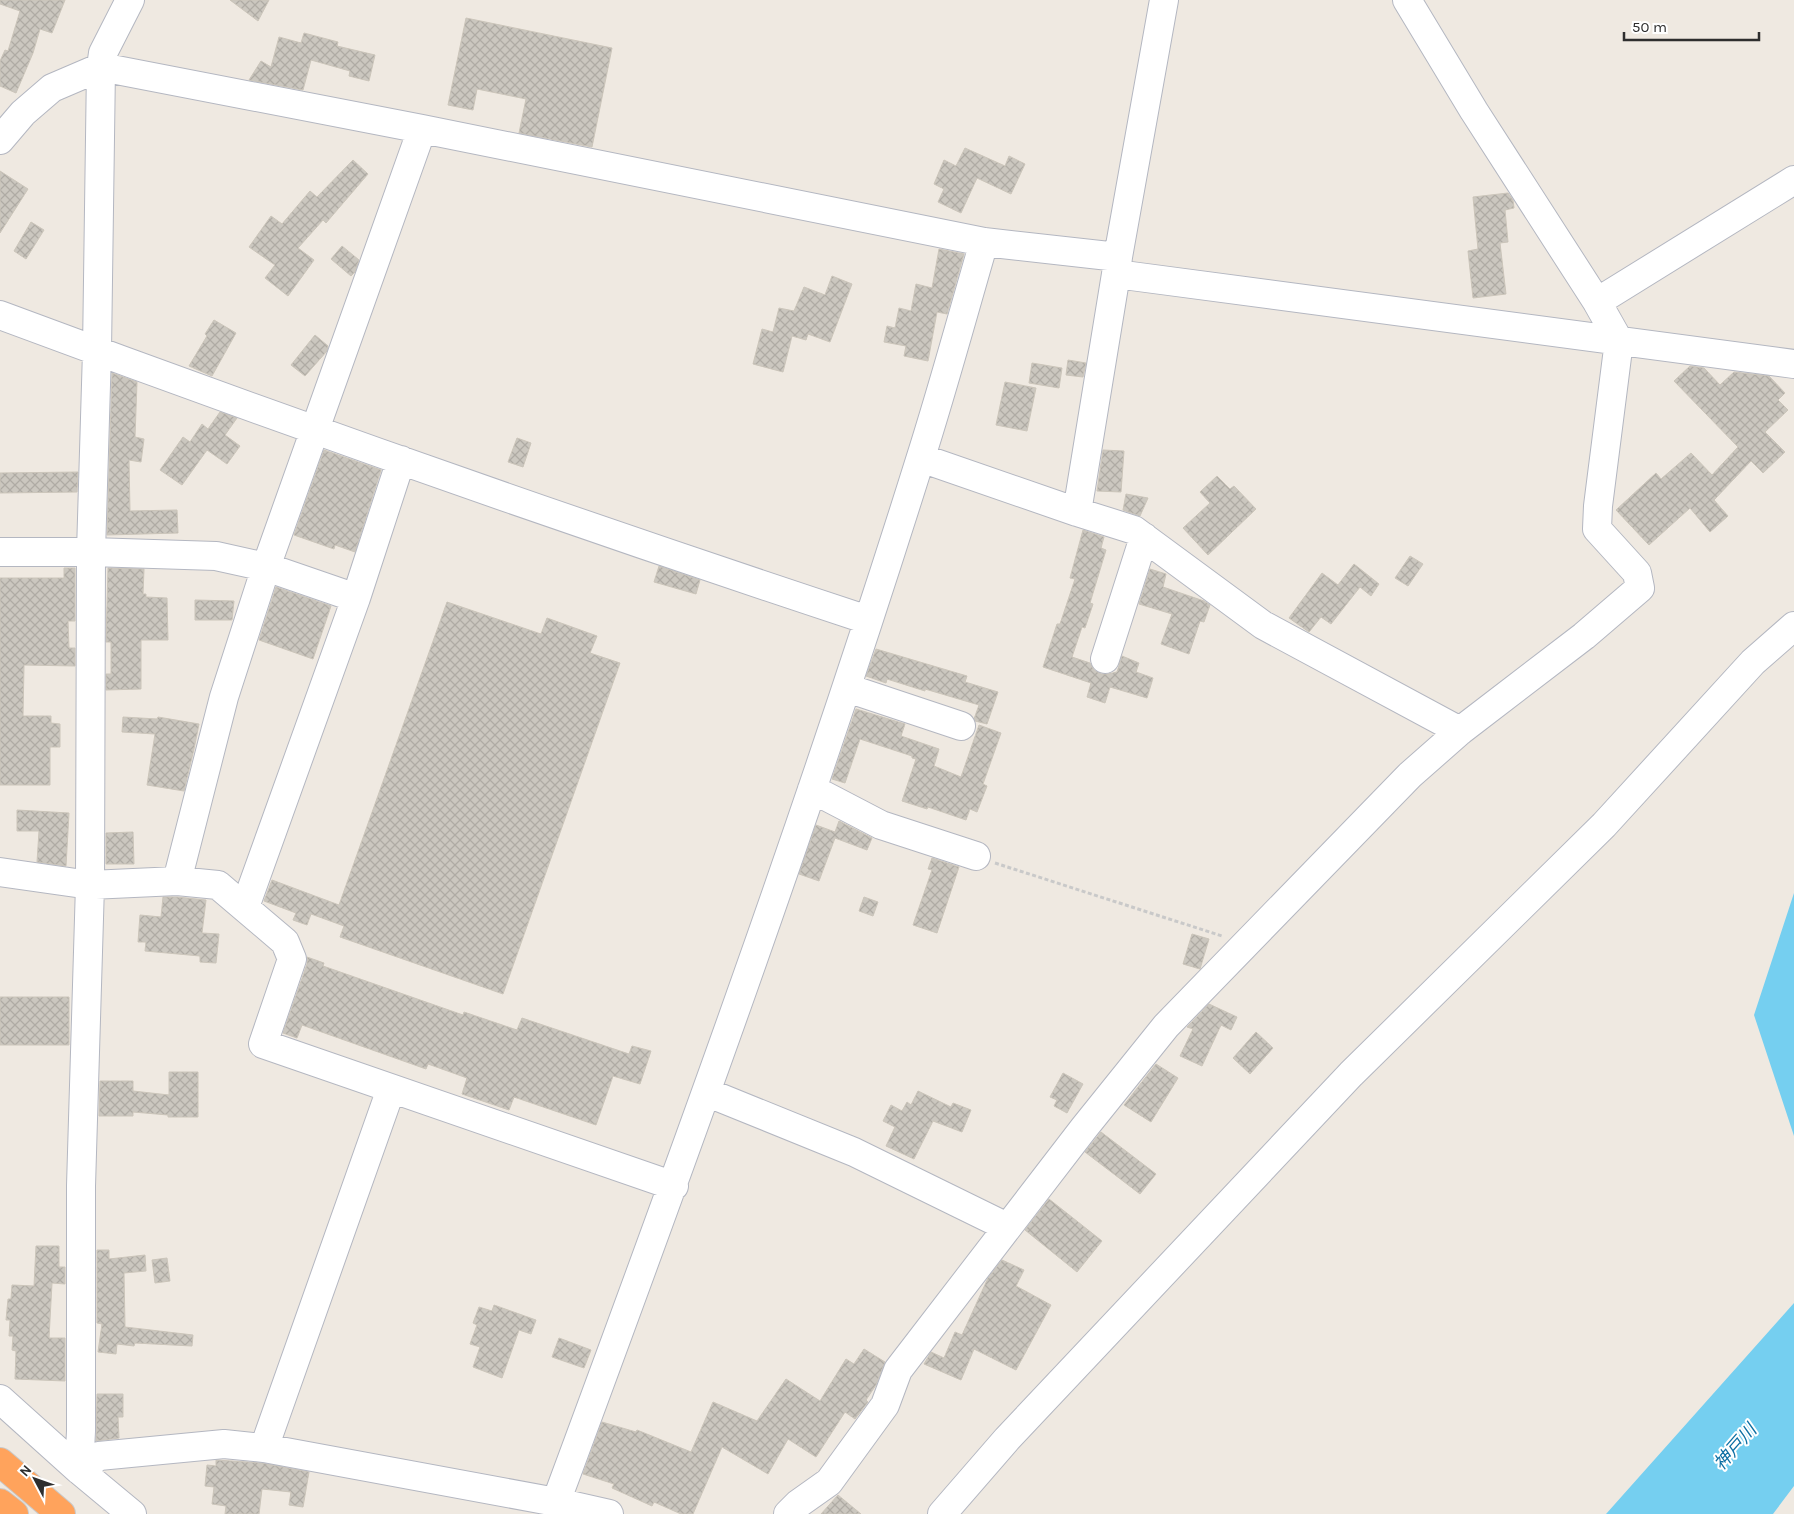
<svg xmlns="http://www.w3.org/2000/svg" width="1794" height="1514" viewBox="0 0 1794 1514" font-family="Karla,'Noto Sans JP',sans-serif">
  <defs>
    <pattern id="building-cross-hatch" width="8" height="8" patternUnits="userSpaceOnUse" patternTransform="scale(1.25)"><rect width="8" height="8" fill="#cbc7bf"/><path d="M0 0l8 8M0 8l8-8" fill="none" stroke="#afaba4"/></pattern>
  </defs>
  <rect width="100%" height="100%" fill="#efe9e1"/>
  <!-- water -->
  <path fill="#75cff0" d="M1794,893V1136L1754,1015Z
    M1794,1303V1486L1773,1514H1606Z"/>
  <!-- building -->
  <path fill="url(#building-cross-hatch)" stroke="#cbc5ba" d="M0,0H65L52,33L40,29L33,53L16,93L0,86V61L5,50L8,51L20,11L0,4Z
    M230,0H269L258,21Z
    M466,18L612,48L592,147L519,133L526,99L477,89L473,110L448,105Z
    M304,33L338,42L337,46L375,55L369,81L349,76L350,71L311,60L303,90L249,80L261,61L271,67L279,37L301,43Z
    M965,148L1005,166L1009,156L1025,164L1011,194L977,178L961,213L938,202L944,189L934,184L944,160L956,166Z
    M353,160L368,174L326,223L323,220L298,248L314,260L288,296L265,278L275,265L249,247L271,216L282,224L310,191L317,197Z
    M0,171L28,189L0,233Z
    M1508,193L1513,200L1514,208L1505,210L1508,242L1500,243L1506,294L1473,298L1468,251L1478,249L1473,197Z
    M31,222L44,230L26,259L14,251Z
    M342,246L359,260L355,272L351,276L331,259Z
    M939,249L964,254L947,314L937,312L928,361L904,356L906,346L884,342L887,326L895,328L899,308L911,311L916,284L932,288Z
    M832,276L852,284L830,342L808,334L806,340L792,336L783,372L753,364L762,329L773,332L779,308L794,311L804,287L825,295Z
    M214,320L236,333L212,376L189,366L207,336L205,334Z
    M315,335L328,346L327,351L305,376L291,365Z
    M1068,360L1086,363L1083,377L1066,375Z
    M1032,363L1062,368L1059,388L1029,383Z
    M1690,366L1704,368L1720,385L1734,372L1769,376L1785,393L1778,400L1788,410L1765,432L1785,452L1763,473L1751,461L1714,500L1728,516L1710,532L1690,508L1649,545L1616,510L1656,473L1661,479L1691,453L1712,475L1738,447L1674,381Z
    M112,373L137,382L135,437L144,439L141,462L129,460L130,511L177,510L178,533L107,535Z
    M1005,382L1036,388L1027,431L996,425Z
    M220,412L237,418L225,435L240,446L227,464L207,450L182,485L160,470L183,437L190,442L202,424L208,429Z
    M517,438L531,443L523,467L508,462Z
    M324,450L381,470L355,552L335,545L334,549L294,535Z
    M1103,450L1124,451L1121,492L1097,491Z
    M78,472L77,492L0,493V473Z
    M1217,476L1230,489L1234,486L1256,509L1208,555L1183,528L1210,503L1200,492Z
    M1126,494L1148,498L1140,516L1123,510Z
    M1083,530L1104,537L1101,548L1106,550L1090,603L1093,604L1085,628L1082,627L1072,657L1090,663L1094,670L1101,674H1108L1117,672L1122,656L1139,663L1136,672L1153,678L1147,698L1110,687L1105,703L1087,697L1091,683L1043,667L1057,624H1060L1075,579L1070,578Z
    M1410,556L1423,564L1408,586L1395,578Z
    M1354,564L1379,584L1371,596L1360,587L1331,624L1321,617L1309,632L1289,618L1322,573L1338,585Z
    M659,566L700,580L696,594L654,582Z
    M64,568H75V621H68L69,648H75V666L24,665L23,716H51V723L60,724V747H50V785H0V578H64Z
    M108,568L144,569L143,594H146V597L167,598L168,640H141V689L106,690V674H111V642H106Z
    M1150,569L1166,574L1163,587L1204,601L1210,605L1204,622L1200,621L1189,654L1161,644L1172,614L1139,604Z
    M276,587L331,606L313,659L259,640Z
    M195,600L234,601L232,620H195Z
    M447,602L541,634L547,618L597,636L590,653L620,663L503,994L340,937L344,926L311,914L307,925L293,920L296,913L264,901L272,880L339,905Z
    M876,649L967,676L965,682L998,692L987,724L975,721L974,719L979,705L925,689V691L887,679L886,683L866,676Z
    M856,709L905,724L901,736L939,749L934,766L961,777L979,725L1001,733L983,784L987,786L977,812L970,809L966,820L928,807L927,809L902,801L916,759L912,758V756L860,739L845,783L832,779Z
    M123,717L157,719L158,717L199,724L194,749L184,791L147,785L155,734L122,732Z
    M17,810L69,813L66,866L37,862L39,831H17Z
    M839,821L872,838L867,850L835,838L819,881L799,874L816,825L835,832Z
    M133,832L134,864H106V833Z
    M932,858L959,867L937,933L913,925L932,870L928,869Z
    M163,897H177L206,900L202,933L219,934L216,963L200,962V956L145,951L146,942H138L140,915L161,917Z
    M864,897L878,902L873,916L859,911Z
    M1192,934L1209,939L1200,969L1183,964Z
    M307,957L324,963L323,966L463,1015L464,1012L517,1030L522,1018L629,1054L632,1046L651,1051L640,1084L613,1076L596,1125L514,1097L509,1110L462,1094L467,1078L428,1064L426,1069L302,1025L297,1038L283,1033L307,964Z
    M0,997H69V1045H0Z
    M1209,1004L1237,1017L1231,1030L1221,1025L1202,1066L1180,1056L1193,1029L1187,1027Z
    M1256,1032L1273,1048L1250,1074L1233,1058Z
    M1156,1064L1178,1078L1151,1122L1124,1105Z
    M169,1072H198V1117H168V1115L133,1112V1116H99L100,1081H133V1091L169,1095Z
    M1063,1073L1083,1084L1067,1113L1054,1106L1057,1100L1050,1097Z
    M918,1091L951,1107L953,1103L971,1110L962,1132L933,1121L914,1159L886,1146L895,1127L883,1121L891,1105L902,1111L907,1102L911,1105Z
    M1101,1132L1156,1174L1140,1194L1085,1152Z
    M1049,1199L1102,1241L1077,1272L1025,1230Z
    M36,1246H59V1267H65V1284L52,1283L49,1338H65V1381L15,1379L16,1351L12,1350L13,1336H9L10,1320H6L8,1299H11L12,1285L34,1286Z
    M97,1250H109V1259L145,1255L146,1271L124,1273L125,1327L193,1335L192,1346L135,1343L134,1346L117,1344L116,1354L98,1352L102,1324L97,1323Z
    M167,1258L170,1281L155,1283L152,1260Z
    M1002,1260L1024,1270L1016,1286L1051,1305L1016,1370L974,1349L961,1380L924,1364L931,1352L944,1358L955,1332L962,1335L988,1278Z
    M494,1305L536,1320L531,1334L519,1330L502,1378L473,1367L480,1347L470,1344L477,1325L473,1323L479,1307L492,1311Z
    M559,1338L591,1350L584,1368L552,1357Z
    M864,1349L885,1362L876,1385L866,1400L868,1402L855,1419L845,1412L816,1457L788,1439L768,1474L722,1447L693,1514H681L654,1502L652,1506L612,1488L614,1484L583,1474L602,1422L636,1432L637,1430L691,1452L713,1402L757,1421L786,1379L820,1401L846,1359L854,1364Z
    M97,1394H123V1417H118L119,1438L96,1441Z
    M216,1460L262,1463L309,1472L303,1507L289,1505L291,1492L262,1489L259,1514H225L226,1506L212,1504L214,1487L205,1486L207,1465L216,1466Z
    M838,1495L861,1514H821Z"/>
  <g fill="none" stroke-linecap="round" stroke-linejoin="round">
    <defs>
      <path id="minor" d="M0,140L23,113L52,88L101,67L422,129L984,242L1118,257L1116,274L1794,364
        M1118,257L1164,0
        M1597,302L1794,180
        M0,315C287,422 577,524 868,620
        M921,458L1077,512L1134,530L1263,625L1460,731
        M1077,512L1116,274
        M0,552H91L216,556L266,567L356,598
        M1105,659L1144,537
        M847,688L961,726
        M812,789L881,825L976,856
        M0,872L90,885L177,881L218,885L285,942L292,959L263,1044L674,1186
        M177,881L224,697L266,567L422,129
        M245,907L356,598L401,460
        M706,1092L854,1152L1007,1227
        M0,1399L79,1470L132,1514
        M264,1448L391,1089
        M79,1470L81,1431V1186L90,885L91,552L97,351L101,67L103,53L130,0
        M79,1470L99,1456L224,1444L264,1448L556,1502L609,1514
        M556,1502C684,1157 810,811 920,460C943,388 963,314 984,242
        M788,1514L798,1504L829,1482L885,1405L898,1370L1084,1128L1166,1026L1410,775L1460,731L1584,636L1640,588L1637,573L1597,529L1598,506L1619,341L1597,302L1474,111L1407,0
        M942,1514L1007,1439L1351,1074L1604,825L1753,662L1794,626"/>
      <path id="highway" d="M0,1462L61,1514
        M0,1503L14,1514"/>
    </defs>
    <!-- minor casing -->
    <use href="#minor" stroke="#b4b7c1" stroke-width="30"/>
    <!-- highway casing -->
    <use href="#highway" stroke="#c9c9c9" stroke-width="30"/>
    <!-- path -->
    <path stroke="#c9c9c9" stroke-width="3" stroke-dasharray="4 2.5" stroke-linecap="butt" d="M995,863L1222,936"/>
    <!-- minor -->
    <use href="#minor" stroke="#fff" stroke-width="28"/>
    <!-- highway -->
    <use href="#highway" stroke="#ffa35c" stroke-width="28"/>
  </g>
  <g text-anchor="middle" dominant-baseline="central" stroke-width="4" stroke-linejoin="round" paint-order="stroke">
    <!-- water labels -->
    <g font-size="18" font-style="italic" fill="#0d6fa3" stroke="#fff">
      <text transform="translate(1735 1447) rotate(-49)">神戸川</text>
    </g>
  </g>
  <!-- north arrow -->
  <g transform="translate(35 1479) rotate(311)" stroke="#ffffff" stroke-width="4" paint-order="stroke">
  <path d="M0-4L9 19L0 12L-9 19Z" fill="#2e2e2e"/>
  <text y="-8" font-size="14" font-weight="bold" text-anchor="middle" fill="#2e2e2e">N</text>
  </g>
  <!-- scale -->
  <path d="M1624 32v8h135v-8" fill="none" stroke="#2e2e2e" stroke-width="2.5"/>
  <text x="1632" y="32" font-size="15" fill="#2e2e2e" stroke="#ffffff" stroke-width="4" paint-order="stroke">50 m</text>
</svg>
